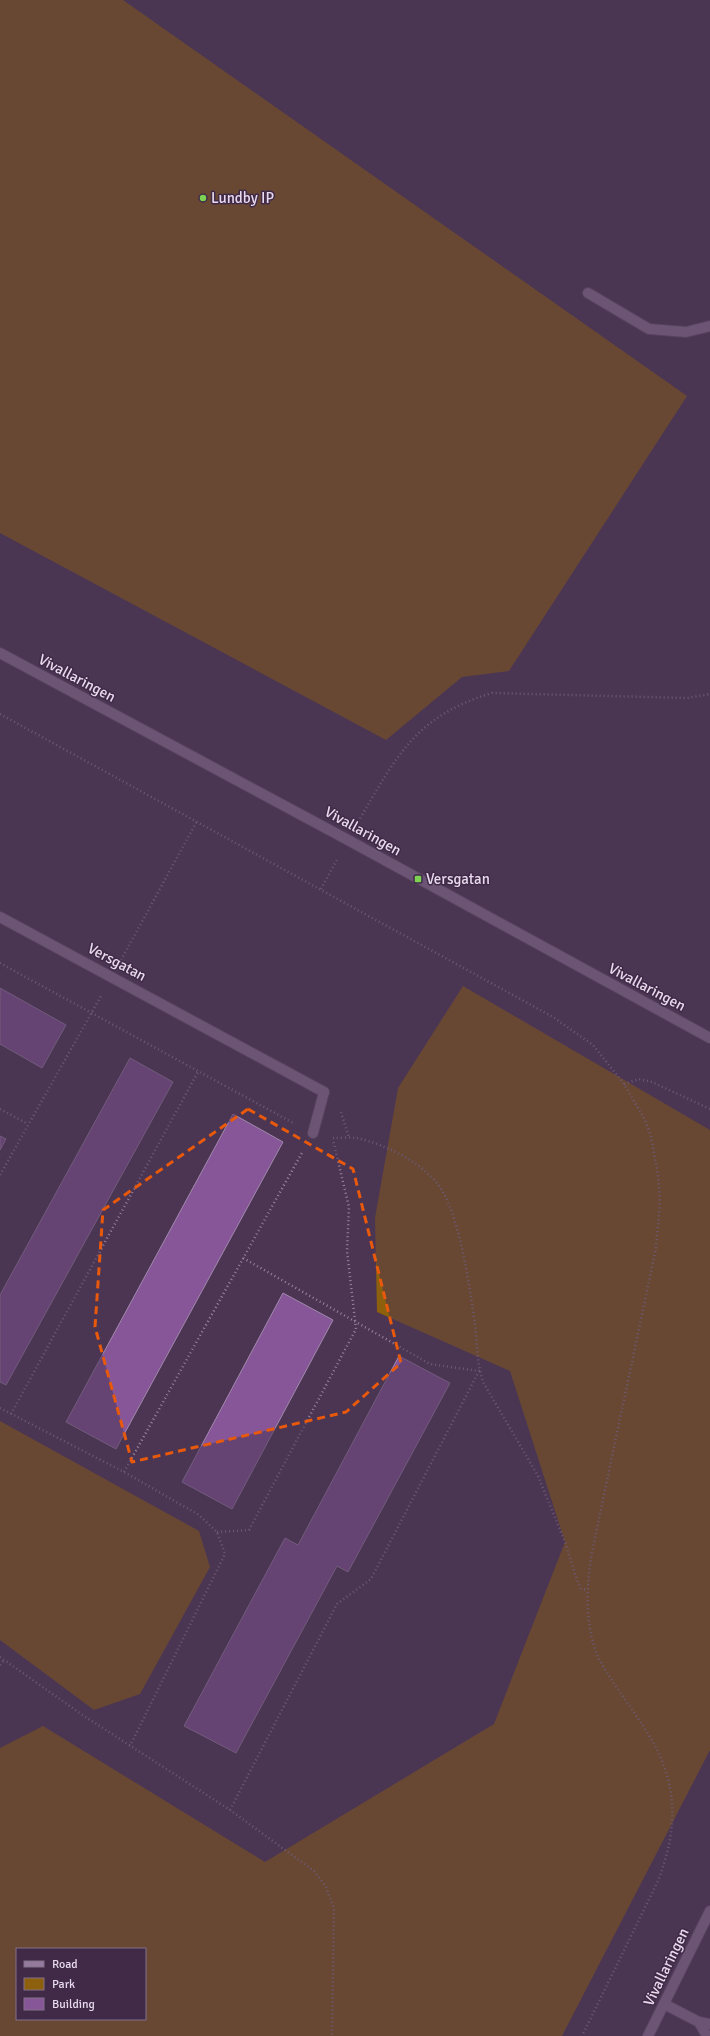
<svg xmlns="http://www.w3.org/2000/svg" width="710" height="2036" viewBox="0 0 710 2036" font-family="Signika,sans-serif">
  <rect width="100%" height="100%" fill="#4b3553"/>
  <!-- green -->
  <path fill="#8c600d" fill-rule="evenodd" d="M0,0H123L687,396L509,671L462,677L386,740L0,533Z
    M463,986L710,1130V1750L562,2036H0V1748L43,1726L265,1862L494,1724L565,1542L510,1371L377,1312L375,1218L398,1088ZM17,1949H145V2019H17Z
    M0,1421L199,1531L210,1567L140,1694L94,1710L0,1640Z"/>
  <!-- building -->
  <path fill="#865698" stroke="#a289ac" d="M0,988L66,1025L42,1068L0,1044Z
    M130,1058L173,1082L6,1385L0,1382V1295Z
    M233,1114L283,1142L116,1449L66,1422Z
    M0,1136L6,1139L0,1150Z
    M283,1293L333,1320L232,1509L182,1482Z
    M399,1356L450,1383L348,1572L337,1566L236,1753L184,1726L285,1538L298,1545Z"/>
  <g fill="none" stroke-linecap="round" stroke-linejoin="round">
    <defs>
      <path id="lane" d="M588,293L649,329L686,332L710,326
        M313,1133L324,1092
        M664,2004L699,2022L710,2024
        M699,2022L707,2036"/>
      <path id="street" d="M0,917L324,1092"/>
      <path id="secondary" d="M0,653L348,840L710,1038
        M648,2036L710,1911"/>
    </defs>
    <!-- lane casing -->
    <use href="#lane" stroke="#64516b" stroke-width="12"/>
    <!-- street casing -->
    <use href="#street" stroke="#64516b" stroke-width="12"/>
    <!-- secondary casing -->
    <use href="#secondary" stroke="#64516b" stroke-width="12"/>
    <!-- path -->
    <path stroke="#97849d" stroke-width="2.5" stroke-dasharray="1 3" stroke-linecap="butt" d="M0,714L553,1017L593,1045L624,1084L645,1120L651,1136L658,1175L660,1202L656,1248L593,1547C586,1584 584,1622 598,1657C613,1685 633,1709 650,1737C679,1786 678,1831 657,1883L582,2036
      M358,822C396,757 415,716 492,693L687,698L710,694
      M321,889L338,858
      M121,960L197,821
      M0,963L295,1124
      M624,1084L639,1079L652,1082L710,1109
      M0,1109L28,1124
      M341,1112L349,1138
      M333,1138C340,1138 350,1137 357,1138C387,1145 427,1164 443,1192C461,1224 470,1289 475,1325C477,1344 477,1364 483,1382L538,1476L565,1542L578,1583L581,1589L587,1590
      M0,1175L101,996
      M0,1408L124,1472L199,1515L217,1532L225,1554L130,1746
      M11,1414L199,1070
      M124,1472L303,1151
      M217,1532L249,1530L356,1329L347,1251L349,1207L333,1140
      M0,1657L81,1714L230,1810L314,1871L326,1887L334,1908L332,2036
      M0,1665L4,1660
      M230,1810L337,1604L371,1579L479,1371L430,1364L243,1258"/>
    <!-- lane -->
    <use href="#lane" stroke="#947b9d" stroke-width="10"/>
    <!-- street -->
    <use href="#street" stroke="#947b9d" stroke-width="10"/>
    <!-- secondary -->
    <use href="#secondary" stroke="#947b9d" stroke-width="10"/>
  </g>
  <!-- marked area -->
  <path d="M0 0H710V2036H0ZM248,1109L353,1169L401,1363L346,1412L132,1462L95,1327L103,1210Z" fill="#4b3553" fill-opacity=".55" fill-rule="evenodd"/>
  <path fill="none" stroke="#e8590c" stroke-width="3" stroke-dasharray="8 5" stroke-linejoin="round" d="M248,1109L353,1169L401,1363L346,1412L132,1462L95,1327L103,1210Z"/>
  <!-- markers -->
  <g fill="#7dd153" stroke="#402a48" stroke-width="1.5">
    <circle cx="203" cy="198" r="4"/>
    <rect x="414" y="875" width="8" height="8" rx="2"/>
  </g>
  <g text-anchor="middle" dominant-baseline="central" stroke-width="3" stroke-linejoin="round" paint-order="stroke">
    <!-- poi labels -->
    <g font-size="15" fill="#e8daed" stroke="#402a48" text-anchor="start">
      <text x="211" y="198">Lundby IP</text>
      <text x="426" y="879">Versgatan</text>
    </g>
    <!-- street labels -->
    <g font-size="15" fill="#e8daed" stroke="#402a48">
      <text transform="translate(77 678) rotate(28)">Vivallaringen</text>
      <text transform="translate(363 831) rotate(29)">Vivallaringen</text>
      <text transform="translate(117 962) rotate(28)">Versgatan</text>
      <text transform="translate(647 987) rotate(28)">Vivallaringen</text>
      <text transform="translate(666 1967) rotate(-64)">Vivallaringen</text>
    </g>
  </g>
  <!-- legend -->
  <rect x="16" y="1948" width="130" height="72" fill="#402a48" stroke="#83708a"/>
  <rect x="24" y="1961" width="20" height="6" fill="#947b9d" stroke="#83708a"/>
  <text x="52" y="1968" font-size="12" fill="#e8daed">Road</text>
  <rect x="24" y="1978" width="20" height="12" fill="#8c600d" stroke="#83708a"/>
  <text x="52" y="1988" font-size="12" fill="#e8daed">Park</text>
  <rect x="24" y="1998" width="20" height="12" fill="#865698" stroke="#83708a"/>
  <text x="52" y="2008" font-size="12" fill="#e8daed">Building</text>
</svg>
